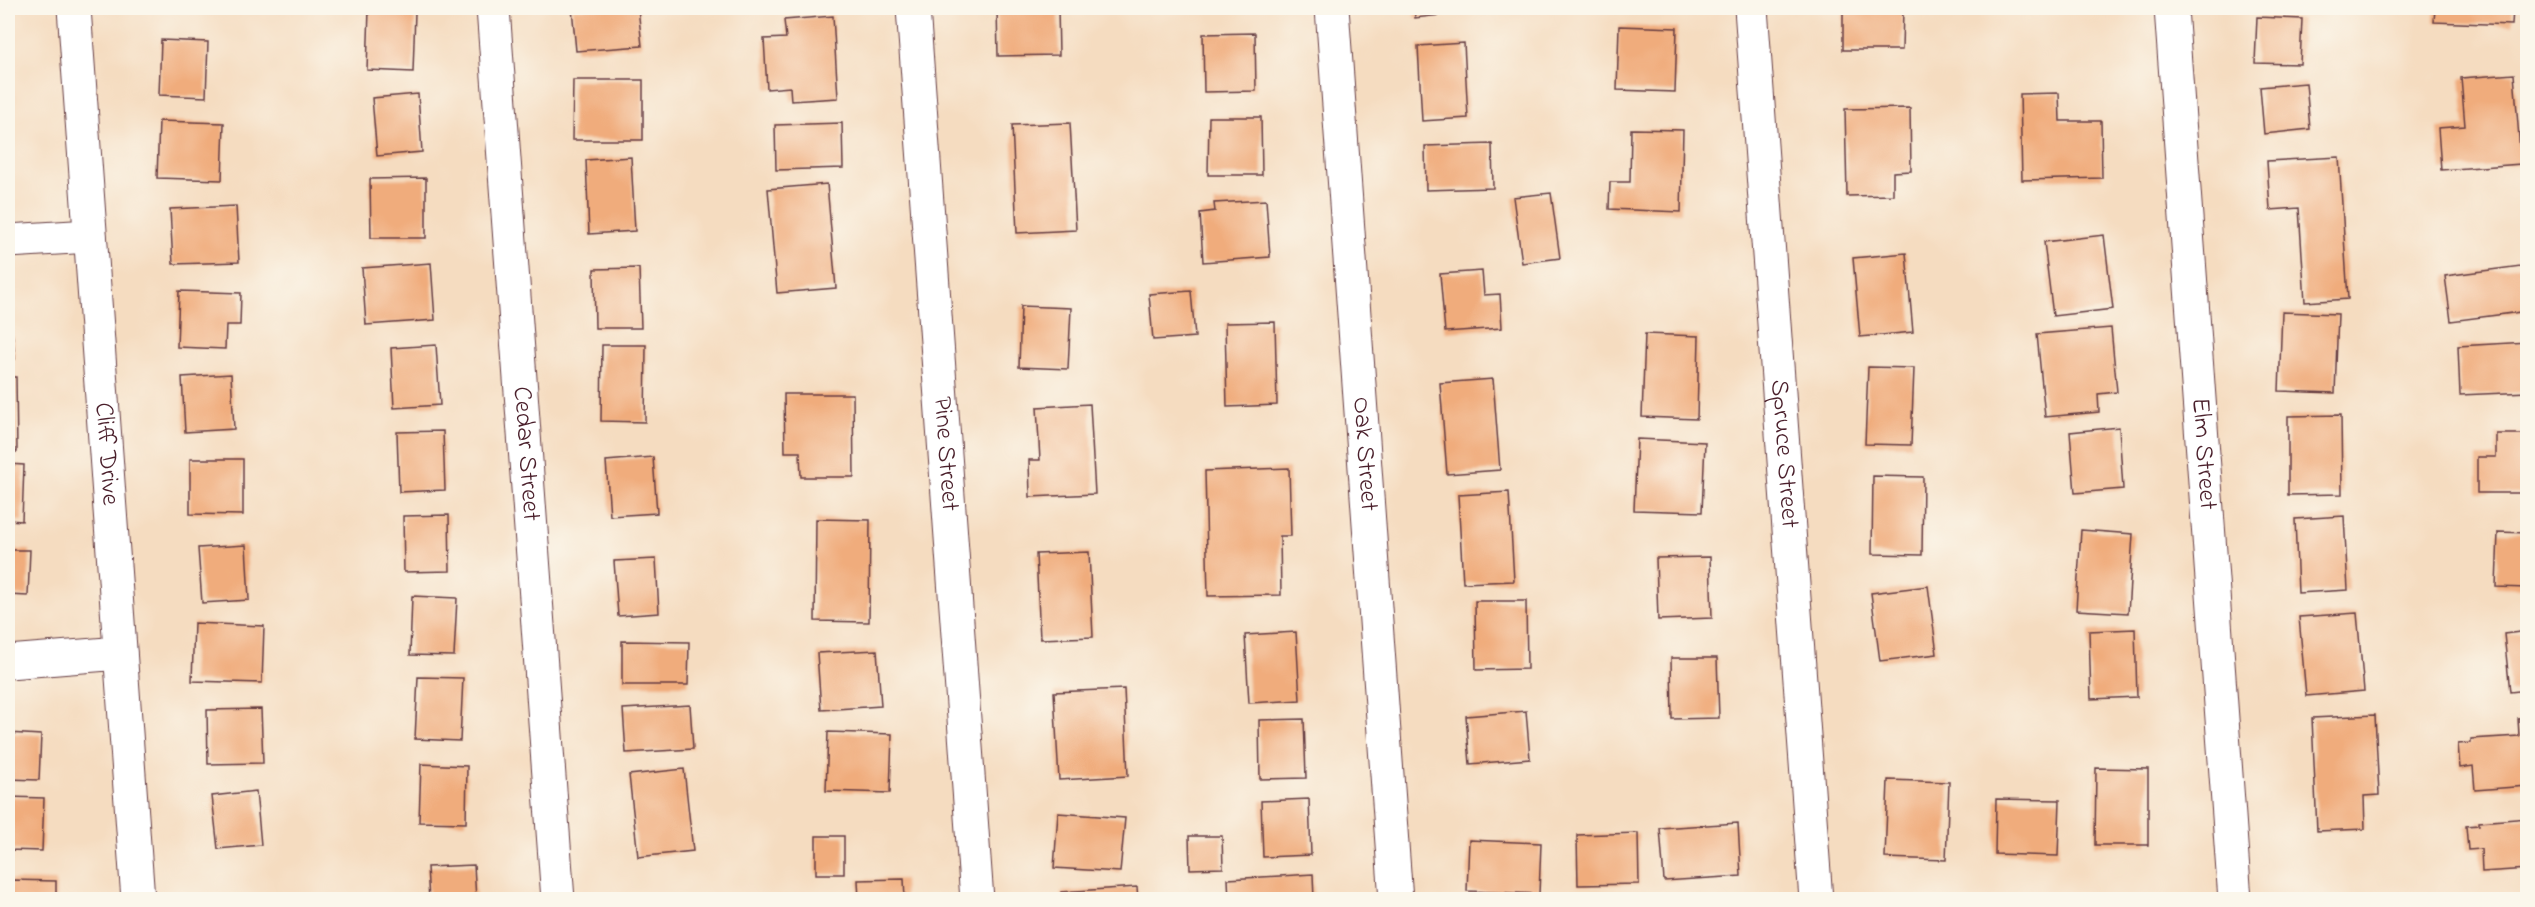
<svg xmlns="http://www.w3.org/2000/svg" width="2535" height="907" viewBox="0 0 2535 907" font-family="'Indie Flower',sans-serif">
  <rect width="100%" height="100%" fill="#fbf7ec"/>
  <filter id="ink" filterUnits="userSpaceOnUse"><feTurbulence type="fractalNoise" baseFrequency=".0167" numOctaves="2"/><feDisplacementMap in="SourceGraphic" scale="12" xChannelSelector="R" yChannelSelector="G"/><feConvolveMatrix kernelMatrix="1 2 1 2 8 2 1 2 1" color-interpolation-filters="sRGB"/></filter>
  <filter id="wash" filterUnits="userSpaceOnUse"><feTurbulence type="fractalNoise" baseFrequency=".008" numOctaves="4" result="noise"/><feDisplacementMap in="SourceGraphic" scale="24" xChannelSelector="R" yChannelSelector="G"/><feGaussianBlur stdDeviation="1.35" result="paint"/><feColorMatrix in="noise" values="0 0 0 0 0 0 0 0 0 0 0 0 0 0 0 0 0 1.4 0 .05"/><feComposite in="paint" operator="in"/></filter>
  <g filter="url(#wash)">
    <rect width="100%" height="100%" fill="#f5dcc0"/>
    <g id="blocks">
      <!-- building -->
      <path fill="#f0ac7c" d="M572,8H638L642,46L576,51Z
        M997,8H1058L1059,55L998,56Z
        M1414,8H1484V10L1415,18Z
        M1843,8H1903L1902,50H1843Z
        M2435,8H2513L2512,25L2434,22Z
        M369,10L415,12L413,72L367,70Z
        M833,16L838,98L791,101L790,87L767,89L764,39L786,38L784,20Z
        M2257,17L2302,19L2300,64L2255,63Z
        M1619,26L1677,28L1675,92L1617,90Z
        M1255,33L1256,91L1204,92L1203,34Z
        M161,40L208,42L206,97L159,95Z
        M1464,43L1468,118L1422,121L1418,46Z
        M2514,74L2521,164L2441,170L2438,128L2465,126L2461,78Z
        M573,80H643V140H572Z
        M2306,83L2310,129L2264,134L2260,87Z
        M2059,93L2060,121H2101L2102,178L2022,180L2020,94Z
        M418,94L422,152L377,156L372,98Z
        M1910,108L1911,171L1893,172V195L1847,196L1845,109Z
        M1209,117H1261L1262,175H1208Z
        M159,121L224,123L222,180L157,178Z
        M842,123L843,168L776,170L775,125Z
        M1070,123L1076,230L1017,233L1012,125Z
        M1631,129L1683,130L1681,212L1609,209L1610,182H1630Z
        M1492,144L1493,188L1426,190L1425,146Z
        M631,157L635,231L589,234L586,160Z
        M2339,157L2348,299L2305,302L2299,208L2270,210L2267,161Z
        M426,178V238H371L370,179Z
        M827,184L836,288L777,293L768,189Z
        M1551,193L1560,258L1522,263L1513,197Z
        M1266,200L1270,257L1203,262L1200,213L1215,211L1214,203Z
        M236,206L239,262L173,264L170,209Z
        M2104,235L2113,309L2053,316L2044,242Z
        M1906,253L1913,332L1860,337L1853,258Z
        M431,263L435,320L366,325L362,268Z
        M2528,265V311L2451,321L2445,276Z
        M639,268L641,328H595L594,269Z
        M1482,271L1484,295L1500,294L1502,328L1445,332L1440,274Z
        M179,291L241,293L240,325H226L225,349L177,347Z
        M1191,291L1195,337L1153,340L1149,294Z
        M1021,306L1071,308L1068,369L1019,367Z
        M2282,312L2338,314L2335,393L2279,391Z
        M10,313L15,359L8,360V314Z
        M1275,322L1277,405L1227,407L1225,323Z
        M2111,328L2117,392L2098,394L2099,412L2045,417L2037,334Z
        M1645,334L1699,336L1697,419L1642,417Z
        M2528,342V392L2460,395L2458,346Z
        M436,345L440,405L394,408L391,348Z
        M602,345H646L645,422L601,421Z
        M1868,367L1914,368L1911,445L1865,444Z
        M231,374L234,429L185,432L182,377Z
        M8,377H16L17,452H8Z
        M1493,379L1500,470L1447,474L1440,383Z
        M784,394H853L854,477H801L800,452H785Z
        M1090,404L1095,494L1030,497L1029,460H1040L1037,407Z
        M2341,415L2342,494L2288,495V416Z
        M2119,427L2123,489L2075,493L2070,432Z
        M443,431L445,490L399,492L397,432Z
        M2496,434H2528V493H2477V457H2496Z
        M1637,439L1705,442L1702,512L1634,510Z
        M653,457L657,513L610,516L606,461Z
        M190,459H243V515L190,514Z
        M8,464L24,465L22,521L8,520Z
        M1289,468L1291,536H1280L1281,595L1208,596L1205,471Z
        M1873,476L1923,477L1922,555L1872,554Z
        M1509,492L1514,581L1463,583L1458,495Z
        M449,515L450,571L404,572L403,516Z
        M2344,516L2348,590L2298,593L2295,519Z
        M816,519L870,520L869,622L815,621Z
        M2081,530L2133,534L2128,613L2076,610Z
        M2498,532L2528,533V588L2496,587Z
        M246,545L249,600L202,603L198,548Z
        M8,550H30L28,596L8,595Z
        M1089,552L1093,637L1040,639L1036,554Z
        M1710,557L1712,618L1658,620L1656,558Z
        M656,559L659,613L618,616L614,561Z
        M1928,586L1937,654L1880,661L1871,593Z
        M412,596L457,598L454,656L410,655Z
        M1475,601H1526L1527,669L1476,670Z
        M2357,613L2364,691L2306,696L2299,617Z
        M194,623L264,626L262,683L192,681Z
        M2135,629L2137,697L2091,699L2089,631Z
        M2528,631V690L2510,692L2504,634Z
        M1296,632L1300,700L1249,703L1245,635Z
        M622,641L689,642L688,685H622Z
        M877,650L881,706L821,710L817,653Z
        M1671,658H1717L1719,718L1672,719Z
        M418,677L463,678L460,741L415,739Z
        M1124,689L1128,776L1059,780L1054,692Z
        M690,705L693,749L626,753L623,709Z
        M261,709L263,763L208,764L207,710Z
        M1526,711L1530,759L1470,764L1466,716Z
        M2375,715L2379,795L2364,796L2365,829L2317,831L2312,718Z
        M2528,717V786L2475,790L2473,766L2460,768L2458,744L2471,743V739L2519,736L2518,718Z
        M1304,719L1306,778L1260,779L1259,720Z
        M828,732L892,734L890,793L826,791Z
        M8,733L41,735L39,780L8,779Z
        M421,764L467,766L466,823L419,822Z
        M2096,768L2148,769V845H2095Z
        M684,769L693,851L638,857L629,775Z
        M1888,780L1949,782L1946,860L1885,858Z
        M256,791L261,845L218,849L212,796Z
        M8,797L44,798L42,851L8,850Z
        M1309,799L1311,855L1263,857L1261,801Z
        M1996,799L2060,800L2058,856L1995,854Z
        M1058,813L1125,818L1120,872L1054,868Z
        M2528,818V869L2482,872L2481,849L2468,850L2466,826L2479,825V822Z
        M1738,823L1741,876L1664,881L1660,828Z
        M1638,833L1639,884L1578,885L1577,835Z
        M816,836H844V874H816Z
        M1189,836H1222L1223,868L1190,869Z
        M1469,840L1541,843L1539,894L1467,891Z
        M474,865L476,900H429L427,867Z
        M1313,874L1314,900H1229L1228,879Z
        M904,879L905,900H859L858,880Z
        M11,880L56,881V900H10Z
        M1137,887L1138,900H1061V892Z
        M777,896L810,898L809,900H777Z"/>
    </g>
  </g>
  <g filter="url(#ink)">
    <use href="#blocks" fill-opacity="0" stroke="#643b41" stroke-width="1.5"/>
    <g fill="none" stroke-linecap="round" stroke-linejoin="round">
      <defs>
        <g id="minor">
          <path id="s1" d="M74,8L138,900"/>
          <path id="s2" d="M493,8L558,900"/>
          <path id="s3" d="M913,8L977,900"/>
          <path id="s4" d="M1332,8L1396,900"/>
          <path id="s5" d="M1751,8L1816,900"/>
          <path id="s6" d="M2171,8L2235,900"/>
          <path d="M8,241L90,236"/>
          <path d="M8,662L120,653"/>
        </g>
      </defs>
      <!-- minor casing -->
      <use href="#minor" stroke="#643b41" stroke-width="35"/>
      <!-- minor -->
      <use href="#minor" stroke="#fff" stroke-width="33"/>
    </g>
  </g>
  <g text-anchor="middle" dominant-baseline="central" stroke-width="4.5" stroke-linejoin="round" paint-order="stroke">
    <!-- street labels -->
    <g font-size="26" fill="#4a1f2b" stroke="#fbf7ec">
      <text stroke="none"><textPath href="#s1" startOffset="447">Cliff Drive</textPath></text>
      <text stroke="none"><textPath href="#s6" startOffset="447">Elm Street</textPath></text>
      <text stroke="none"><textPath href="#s2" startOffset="447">Cedar Street</textPath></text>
      <text stroke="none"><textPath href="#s3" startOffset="447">Pine Street</textPath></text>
      <text stroke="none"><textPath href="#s4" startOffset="447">Oak Street</textPath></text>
      <text stroke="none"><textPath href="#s5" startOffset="447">Spruce Street</textPath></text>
    </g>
  </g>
  <!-- margin -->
  <rect width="2535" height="907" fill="none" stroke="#fbf7ec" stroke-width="30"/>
</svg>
